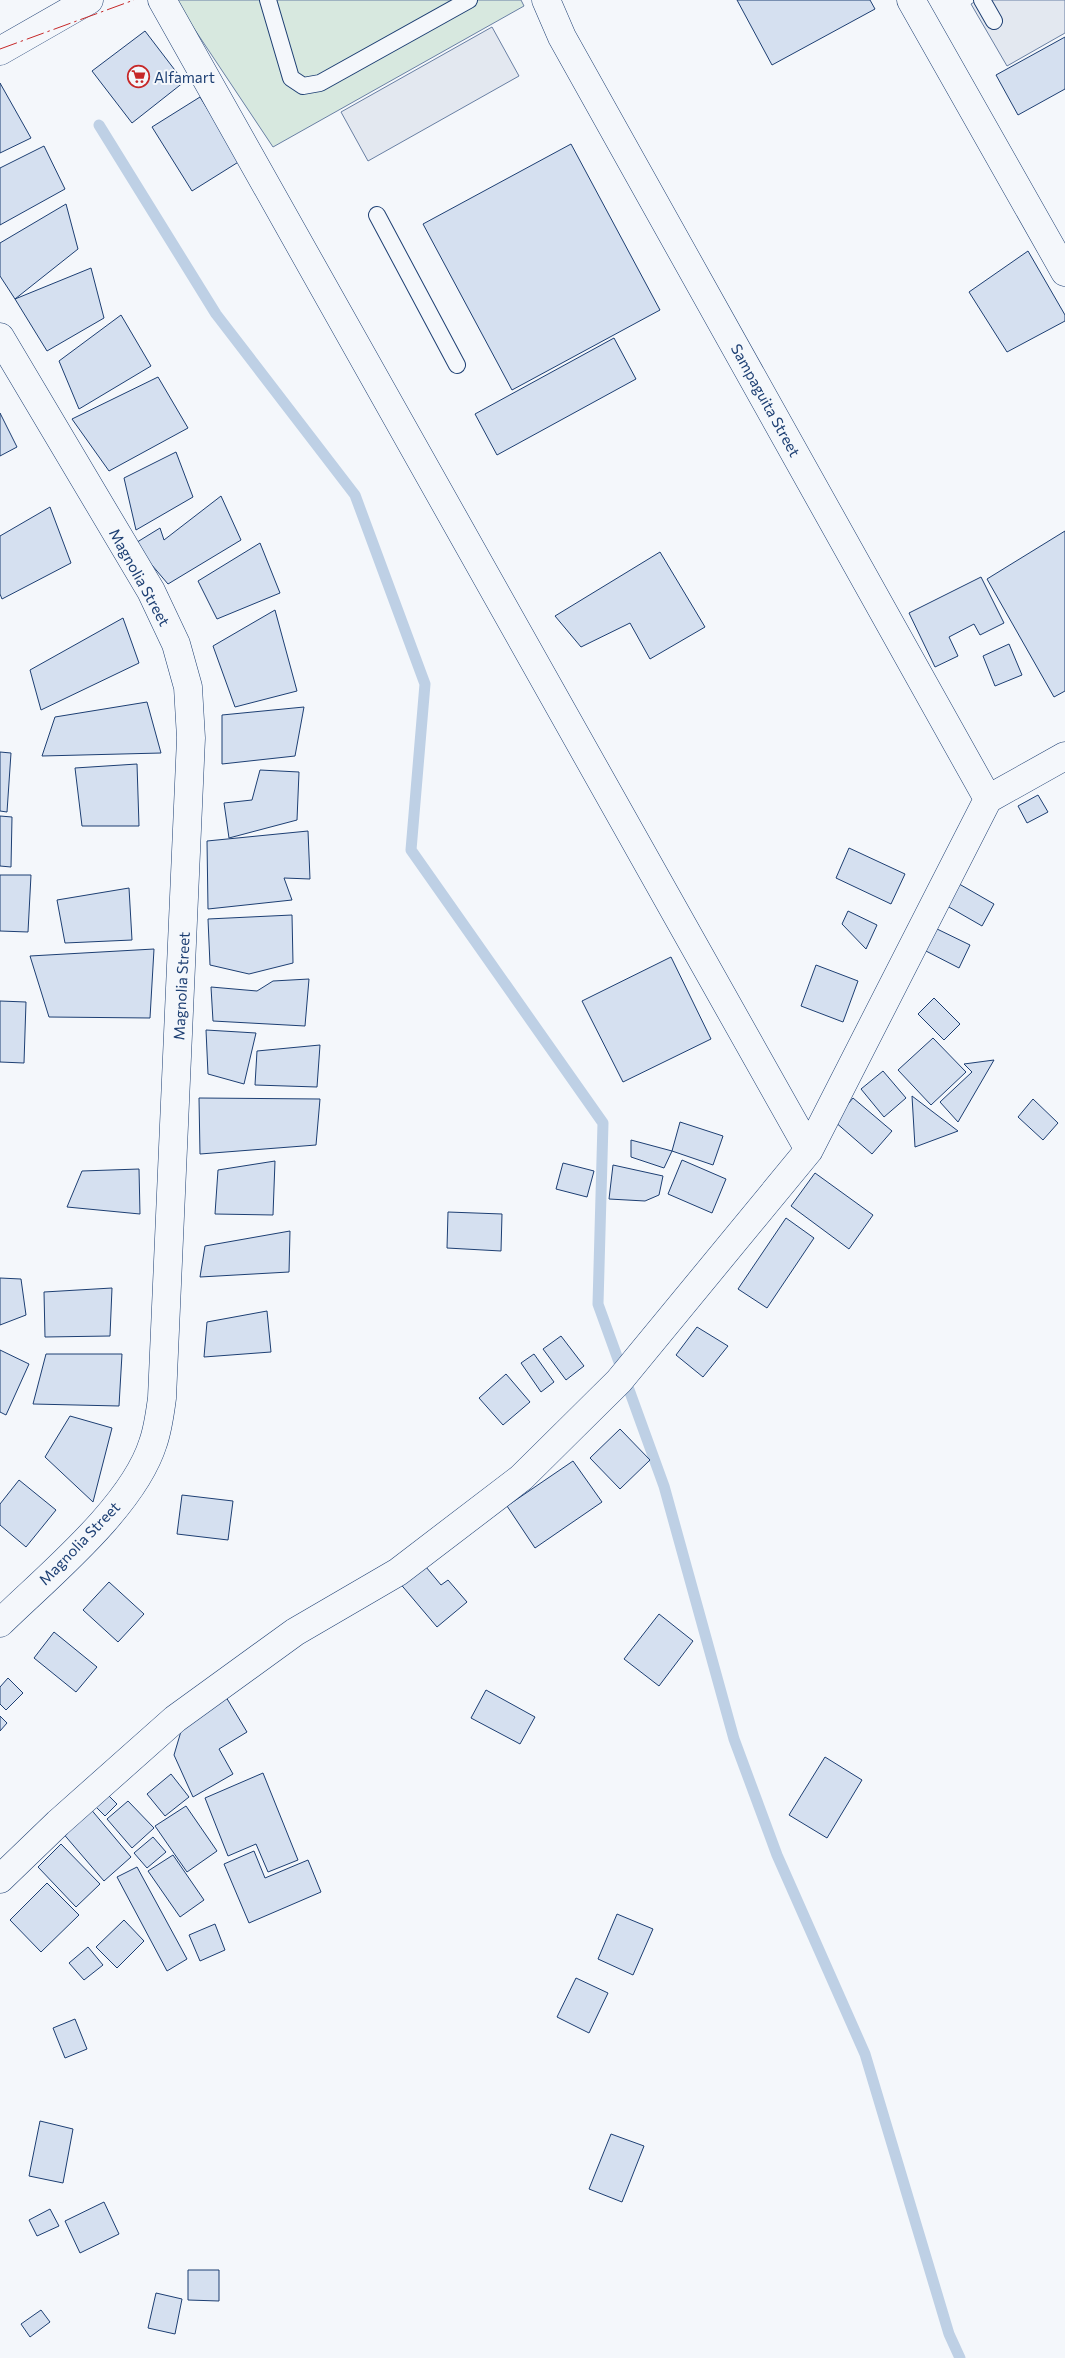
<svg xmlns="http://www.w3.org/2000/svg" width="1065" height="2358" viewBox="0 0 1065 2358" font-family="Commissioner,sans-serif">
  <rect width="100%" height="100%" fill="#f4f7fb"/>
  <!-- green -->
  <path fill="#d7e8df" stroke="#687fa3" d="M175,0H521L524,6L273,147Z"/>
  <!-- parking -->
  <path fill="#e3e8f0" stroke="#687fa3" d="M978,0H1065V33L1007,66L971,4Z
    M492,27L519,76L368,161L341,112Z"/>
  <g fill="none" stroke-linecap="round" stroke-linejoin="round">
    <!-- stream -->
    <path stroke="#bed0e5" stroke-width="11" d="M99,125L216,314L355,495L425,684L411,850L603,1123L598,1304L664,1486L734,1739L777,1855L865,2054L949,2334L960,2358"/>
  </g>
  <!-- building -->
  <path fill="#d5e0f0" stroke="#1d3f73" d="M737,0H870L875,9L772,65Z
    M145,31L184,82L132,123L92,71Z
    M1065,37V89L1018,115L996,75Z
    M0,83L31,138L0,153Z
    M200,97L240,161L192,191L152,127Z
    M571,144L660,310L512,390L423,224Z
    M44,146L65,189L0,225V168Z
    M66,204L78,249L15,299L0,276V243Z
    M1028,251L1065,315V321L1007,352L969,292Z
    M91,268L104,318L47,351L15,299Z
    M121,315L151,366L79,409L59,361Z
    M614,338L636,379L497,455L475,414Z
    M158,377L188,428L109,471L72,419Z
    M0,413L17,447L0,456Z
    M176,452L193,497L136,530L124,478Z
    M221,496L241,540L168,584L134,544L160,528L164,540Z
    M50,507L71,563L2,599L0,594V536Z
    M1065,531V691L1054,697L987,579Z
    M260,543L280,593L217,619L198,581Z
    M660,552L705,627L650,659L630,623L581,647L555,616Z
    M981,577L1004,623L980,635L974,624L949,637L958,656L935,667L909,613Z
    M275,610L297,691L235,707L213,646Z
    M123,618L139,663L41,710L30,670Z
    M1009,644L1022,675L995,686L983,656Z
    M147,702L161,753L42,756L55,717Z
    M304,707L295,756L222,764V715Z
    M0,752L11,753L7,812L0,811Z
    M137,764L139,826H82L75,768Z
    M260,770L299,772L297,820L229,838L224,803L252,800Z
    M1038,795L1048,812L1027,823L1018,806Z
    M0,816L12,817L11,867L0,866Z
    M308,831L310,879L284,878L292,900L208,909L207,841Z
    M849,848L905,874L891,904L836,878Z
    M0,875H31L28,932L0,931Z
    M954,881L994,904L982,926L942,903Z
    M129,888L132,940L65,943L57,900Z
    M848,911L877,925L866,949L842,924Z
    M292,915L293,963L249,974L210,965L208,919Z
    M935,928L970,945L959,968L924,950Z
    M154,949L150,1018L49,1017L30,956Z
    M671,957L711,1039L623,1082L582,1001Z
    M816,965L858,981L843,1022L801,1006Z
    M309,979L305,1026L213,1021L211,987L257,991L273,981Z
    M934,998L960,1024L944,1040L918,1014Z
    M0,1001L26,1002L24,1063L0,1062Z
    M206,1030L256,1033L244,1084L208,1074Z
    M933,1038L966,1072L931,1105L898,1070Z
    M320,1045L317,1087L255,1085L257,1051Z
    M994,1060L958,1122L940,1102L972,1072L964,1064Z
    M883,1071L906,1098L884,1117L861,1089Z
    M912,1096L958,1131L915,1147Z
    M199,1098L320,1099L316,1145L200,1154Z
    M853,1098L892,1131L872,1154L834,1121Z
    M1033,1099L1058,1123L1043,1140L1018,1117Z
    M680,1122L723,1136L713,1165L672,1151Z
    M631,1140L672,1151L664,1168L631,1157Z
    M682,1160L726,1179L712,1213L668,1194Z
    M275,1161L273,1215L215,1214L218,1170Z
    M563,1163L594,1171L587,1197L556,1189Z
    M613,1165L663,1176L659,1195L645,1201L609,1199Z
    M139,1169L140,1214L67,1207L82,1171Z
    M815,1173L873,1215L849,1249L791,1206Z
    M448,1212L502,1214L501,1251L447,1248Z
    M786,1218L814,1238L767,1308L738,1289Z
    M290,1231L289,1272L200,1277L205,1246Z
    M0,1278L21,1279L26,1315L0,1325Z
    M112,1288L110,1336L45,1337L44,1292Z
    M267,1311L271,1352L204,1357L207,1322Z
    M697,1327L728,1346L703,1377L676,1355Z
    M561,1336L584,1366L566,1380L543,1349Z
    M0,1350L29,1364L6,1415L0,1412Z
    M46,1354H122L119,1406L33,1404Z
    M534,1354L554,1382L541,1392L521,1363Z
    M506,1374L530,1402L503,1425L479,1398Z
    M70,1416L112,1428L93,1502L45,1457Z
    M620,1429L650,1460L620,1489L590,1458Z
    M573,1461L602,1502L535,1548L507,1506Z
    M19,1480L56,1510L26,1547L0,1525V1504Z
    M182,1495L233,1501L228,1540L177,1534Z
    M421,1561L441,1585L448,1580L467,1602L437,1627L398,1581Z
    M109,1582L144,1614L118,1642L83,1610Z
    M659,1614L693,1641L659,1686L624,1659Z
    M54,1632L97,1667L76,1692L34,1658Z
    M8,1678L23,1693L6,1710L0,1704V1687Z
    M486,1690L535,1717L520,1744L471,1718Z
    M226,1697L247,1732L219,1749L233,1774L193,1797L174,1755L187,1711Z
    M0,1716L7,1723L0,1731Z
    M825,1757L862,1780L827,1838L789,1815Z
    M263,1773L298,1860L268,1872L256,1844L228,1856L205,1798Z
    M171,1774L189,1797L165,1816L147,1794Z
    M101,1788L117,1804L105,1816L89,1800Z
    M128,1801L154,1828L132,1848L107,1819Z
    M186,1806L217,1851L187,1872L155,1826Z
    M89,1807L131,1857L104,1881L61,1831Z
    M153,1837L166,1852L147,1868L134,1853Z
    M61,1844L100,1884L76,1907L38,1867Z
    M254,1851L265,1878L308,1860L321,1892L249,1923L224,1864Z
    M173,1855L204,1900L180,1917L148,1871Z
    M137,1867L187,1959L167,1971L117,1877Z
    M47,1883L79,1915L41,1952L10,1920Z
    M617,1914L653,1929L633,1975L598,1959Z
    M124,1920L144,1941L117,1968L96,1947Z
    M215,1924L225,1950L200,1961L189,1935Z
    M88,1947L103,1965L84,1980L69,1963Z
    M576,1978L608,1993L589,2033L557,2017Z
    M75,2019L87,2049L65,2058L53,2028Z
    M40,2121L73,2129L63,2183L29,2176Z
    M611,2134L644,2146L622,2202L589,2189Z
    M104,2202L119,2234L80,2253L65,2221Z
    M50,2209L59,2226L37,2236L29,2220Z
    M188,2270H219V2301L188,2300Z
    M156,2293L182,2299L175,2334L148,2328Z
    M41,2310L50,2322L30,2337L21,2324Z"/>
  <g fill="none" stroke-linecap="round" stroke-linejoin="round">
    <defs>
      <path id="lane" d="M268,0L291,78L303,86L320,83L469,0
        M982,0L994,21
        M377,215L457,365"/>
      <path id="street" d="M162,0L809,1150
        M546,0L562,37L988,799
        M911,0L1065,272
        M0,337L151,591L176,644L188,687L191,738L162,1398C160,1413 158,1429 153,1443C133,1507 48,1576 0,1623
        M0,1879L58,1823L175,1719L295,1632L398,1572L521,1478L619,1381L809,1150L988,799L1065,756"/>
      <path id="secondary" d="M0,51L89,0"/>
    </defs>
    <!-- lane casing -->
    <use href="#lane" stroke="#1d3f73" stroke-width="18"/>
    <!-- street casing -->
    <use href="#street" stroke="#1d3f73" stroke-width="29"/>
    <!-- secondary casing -->
    <use href="#secondary" stroke="#1d3f73" stroke-width="29"/>
    <!-- lane -->
    <use href="#lane" stroke="#f4f7fb" stroke-width="16"/>
    <!-- street -->
    <use href="#street" stroke="#f4f7fb" stroke-width="28"/>
    <!-- secondary -->
    <use href="#secondary" stroke="#f4f7fb" stroke-width="28"/>
    <!-- power -->
    <path stroke="#c62828" stroke-width="1" stroke-dasharray="18 4 2.5 4" stroke-linecap="butt" d="M0,49L134,0"/>
  </g>
  <!-- icons -->
  <defs>
    <symbol id="supermarket-ring" viewBox="-11 -11 22 22"><circle r="9.5" fill="#f4f7fb" stroke="#c62828" stroke-width="1.5"/><path d="M-6-5.5h2.5l.6 2H6L4.5 2H-2.5L-4.4-4H-6ZM-1.5 3.2a1.3 1.3 0 1 0 .1 0ZM3 3.2a1.3 1.3 0 1 0 .1 0Z" fill="#c62828"/></symbol>
  </defs>
  <g fill-rule="evenodd">
    <use href="#supermarket-ring" x="126" y="64" width="25" height="25"/>
  </g>
  <g text-anchor="middle" dominant-baseline="central" stroke-width="4" stroke-linejoin="round" paint-order="stroke">
    <!-- poi labels -->
    <g font-size="15" fill="#1d3f73" stroke="#f4f7fb" text-anchor="start">
      <text x="154" y="77">Alfamart</text>
    </g>
    <!-- street labels -->
    <g font-size="15" fill="#1d3f73" stroke="#f4f7fb">
      <text transform="translate(766 400) rotate(61)">Sampaguita Street</text>
      <text transform="translate(140 577) rotate(61)">Magnolia Street</text>
      <text transform="translate(181 986) rotate(-87)">Magnolia Street</text>
      <text transform="translate(79 1543) rotate(-46)">Magnolia Street</text>
    </g>
  </g>
</svg>
